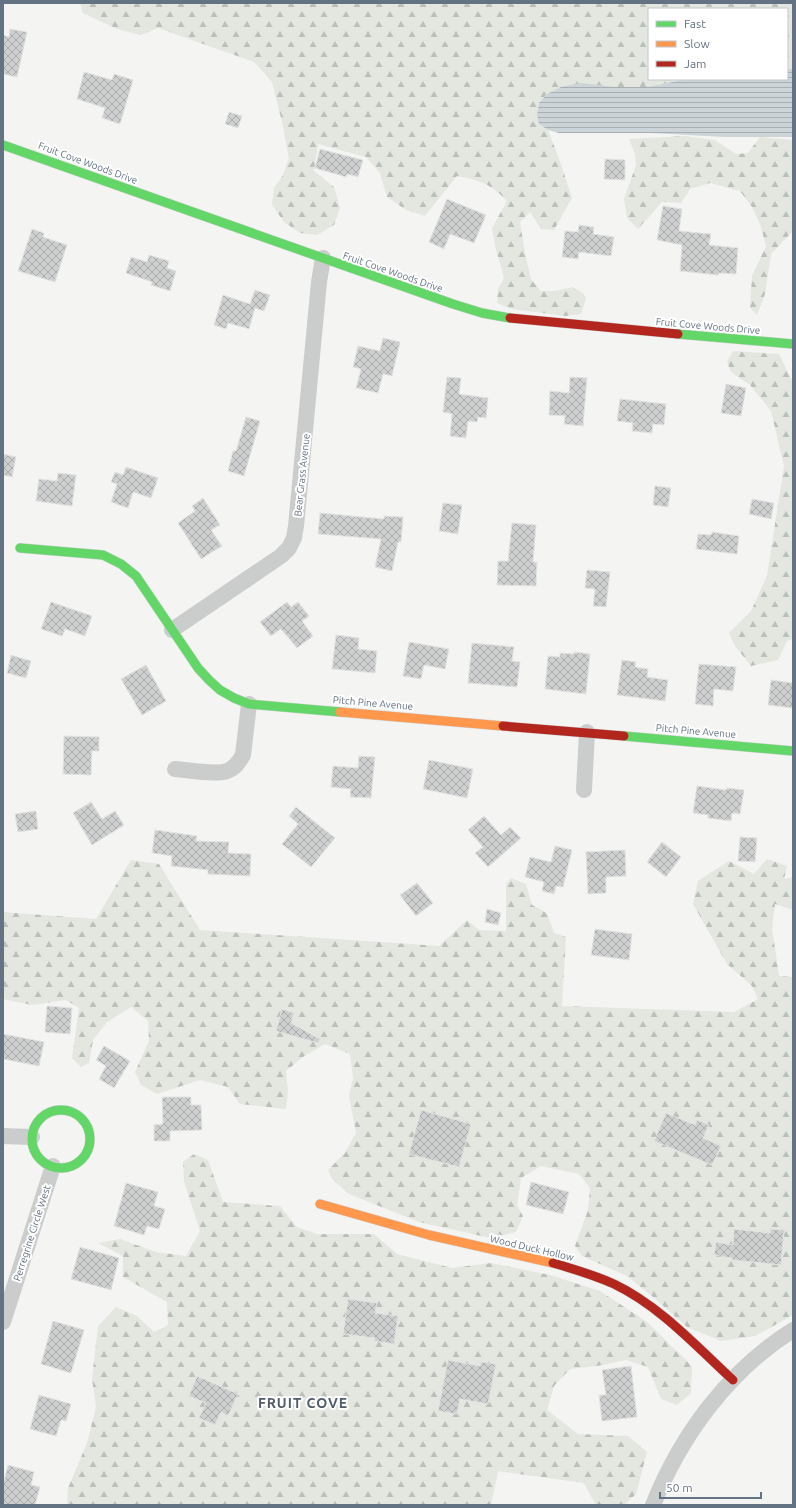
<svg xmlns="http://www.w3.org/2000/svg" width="796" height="1508" viewBox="0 0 796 1508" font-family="Ubuntu,sans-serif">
  <defs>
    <pattern id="forest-firs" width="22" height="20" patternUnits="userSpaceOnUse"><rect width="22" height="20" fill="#e3e7e0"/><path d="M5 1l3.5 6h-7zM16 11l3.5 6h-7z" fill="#bcc0bb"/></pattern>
    <pattern id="water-rules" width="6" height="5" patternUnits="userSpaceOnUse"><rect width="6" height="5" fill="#ccd4d7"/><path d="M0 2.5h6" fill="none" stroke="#a9b0b4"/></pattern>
    <pattern id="building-cross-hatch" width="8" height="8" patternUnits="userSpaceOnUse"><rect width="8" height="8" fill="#cecfcf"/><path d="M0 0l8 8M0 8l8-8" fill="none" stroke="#abacad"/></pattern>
  </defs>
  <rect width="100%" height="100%" fill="#f4f4f2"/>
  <!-- forest -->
  <path fill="url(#forest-firs)" d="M80,3H793V68L787,70V9H649V79H688L647,87H615L547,94C537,104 536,109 539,124L548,130L561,164L572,198L554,230L541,229L530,212L520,222L524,248L531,279L541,291H555L573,287L583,293L586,299L581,314L565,316L511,309L497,303L498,289L504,278L495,246L492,228L507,201C491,184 480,180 457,176L425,216L406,210L387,197L380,173L366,157L318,144L314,171L334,187L340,208L334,225L317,235L300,233L284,222L272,205L274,188L283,175L289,158L282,122L272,82L254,62L158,28L141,35L117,29L83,13Z
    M685,136L715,140L736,154L748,153L760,137L793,140V231L771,254L765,294L757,315L750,308L752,276L766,246L760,224L752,207L740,191L710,183L690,189L681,203L662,202L638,229L627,218L624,199L636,165L635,154L629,139Z
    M733,351L779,354L792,381L793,386V639L787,641L778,660L751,666L735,646L729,633L751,611L767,576L784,466L771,411L750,385L731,372L727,362Z
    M767,859L787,866L784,879L793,877V910L775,904L772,928L779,976L793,977V1315L755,1336L721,1341L687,1327L653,1297L627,1276L582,1256L575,1246L588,1210L590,1188L579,1174L541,1166L521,1178L517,1205L523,1216L516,1232L490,1238L419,1222L349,1194L332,1179L328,1170L345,1153L356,1133L349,1096L353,1078L350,1054L325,1044L303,1057L286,1071L288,1091L286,1109L240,1104L228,1087L200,1080L157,1094L141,1085L135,1072L149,1041L148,1021L131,1007L107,1022L93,1040L89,1063L81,1067L72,1058L79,1008L66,1000L32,1005L3,999V912L96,919L131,860L159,864L200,930L439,946L467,920L479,930L506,931V884L511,878L526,884L532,905L547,913L554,933L566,937L562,1006L734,1012L758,999L752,986L727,964L693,904L698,881L729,861L754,874Z
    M194,1154L208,1160L223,1202L280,1206L297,1227L317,1234H374L397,1254L452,1268L491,1263L550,1275L600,1291L647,1322L692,1366L691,1393L677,1405L661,1399L648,1367L626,1360L597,1366L570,1369L554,1386L547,1410L578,1434L628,1436L647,1452L636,1494L624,1505H596L584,1483L498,1471L491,1505H67L68,1488L87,1443L96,1407L92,1379L98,1326L116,1307L137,1316L154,1332L168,1325L167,1302L123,1277V1256L98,1243L120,1239L156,1252L186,1256L200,1231L184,1182L183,1162Z"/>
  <!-- water -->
  <path fill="url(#water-rules)" d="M793,68V137H725L651,133H559L548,130L539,124L537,115L539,103L547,94L561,87L581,83L615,87H647L688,79H787V70Z"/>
  <!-- building -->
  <path fill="url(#building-cross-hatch)" stroke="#e3e3e2" d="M10,29L27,32L17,77L3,74V35L9,37Z
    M84,72L112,80L114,74L133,80L120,124L102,118L105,108L77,99Z
    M229,112L242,116L238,128L225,124Z
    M320,149L363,160L358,177L347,174L346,177L315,168Z
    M605,159L625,160V180L604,179Z
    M447,199L486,215L474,243L450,234L444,249L429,242Z
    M663,206L682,209L679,231L711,234L709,245L738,248L736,274L719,273L718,275L680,271L682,245L657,240Z
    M579,225L594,227L593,234L614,237L611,256L579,252L578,259L562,257L565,231L578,232Z
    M32,229L44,233L43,237L67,245L55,282L18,271Z
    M149,255L169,261L167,268L176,271L170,291L151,285L152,282L126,273L131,257L147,262Z
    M255,290L270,295L264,311L255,308L249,329L228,323L226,329L214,325L223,295L250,304Z
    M383,338L400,342L392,376L383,374L378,393L356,388L361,369L353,367L358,346L380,351Z
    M447,377L461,378L459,394L488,398L486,418L478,417L477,422L468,421L466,438L450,436L452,414L443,412Z
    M570,377L587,378L583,426L564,424L565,416L549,415L550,391L569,393Z
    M726,384L746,388L741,416L721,413Z
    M620,399L666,404L664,425L653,424L652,433L632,431L633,423L617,421Z
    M246,417L260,421L244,476L228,471L233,451H236Z
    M3,454L16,457L12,477L3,475Z
    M126,467L158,478L151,498L133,492L128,508L111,502L117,484L111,482L115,472L123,475Z
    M58,473L76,475L72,506L36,501L39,479L57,481Z
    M655,486L671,488L668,507L653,505Z
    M203,498L220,525L211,530L222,546L201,559L178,523L195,511L192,506Z
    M752,499L774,503L771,519L749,514Z
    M443,503L462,505L458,534L439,531Z
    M320,513L384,519V516L403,517L401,542H398L392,571L375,567L381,539L318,534Z
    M512,523L536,525L533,562H537L536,586L497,585L498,561H508Z
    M712,532L739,536L737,554L696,549L698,534L711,535Z
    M587,570L610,572L606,607L593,606L595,589L585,588Z
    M51,602L92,616L85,636L65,629L62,636L41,629Z
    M287,602L291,607L298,602L309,616L302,621L313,636L297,648L281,629L271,636L260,622Z
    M336,635L359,638L358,649L377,651L375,673L332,669Z
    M409,642L449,649L445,669L424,665L421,679L403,676Z
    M472,643L514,647L512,661L520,662L517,687L468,683Z
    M574,652L590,654L586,694L545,689L548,656L560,657V653L574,654Z
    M11,655L31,661L26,678L7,673Z
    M622,660L636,662L635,667L648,669L647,677L668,680L665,701L617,695Z
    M699,664L736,667L733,691L714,689L713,706L695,704Z
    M146,665L166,701L142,715L121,679Z
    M771,680L793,683V708L768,705Z
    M64,736L99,737V751H92L91,775L63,774Z
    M359,756L375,757L371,798L350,797L351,789L331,787L333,766L358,768Z
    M429,760L473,769L467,798L423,789Z
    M697,786L726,790L727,788L744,790L740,814L732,813L731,821L708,818V815L693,813Z
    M91,802L102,819L115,811L124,825L92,845L73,813Z
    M296,807L335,838L311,867L282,844L298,824L289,816Z
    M36,811L38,829L18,832L15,814Z
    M484,816L501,835L510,827L521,838L488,867L475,853L483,847L468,830Z
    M155,830L197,836L196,841L229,842L228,853L251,854L250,876L208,874V870L171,866L172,856L152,853Z
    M740,837L757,838L755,862L738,861Z
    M662,842L681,857L666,877L647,862Z
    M555,846L572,850L563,887L556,886L554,894L542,891L544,882L525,877L530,857L551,862Z
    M625,850L626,876L606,877V893L588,894L586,852Z
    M417,883L433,903L416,916L400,895Z
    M487,909L501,913L498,925L485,922Z
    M595,929L632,934L629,960L591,955Z
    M47,1006L72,1008L70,1034L45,1032Z
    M282,1009L294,1013L291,1023L320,1039L318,1043L276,1031Z
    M3,1034L44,1042L39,1066L3,1059Z
    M104,1046L130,1061L114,1088L99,1079L106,1066L96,1060Z
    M162,1097H191V1105H201L202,1130L170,1131V1141H154V1125L163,1124Z
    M421,1110L471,1124L459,1167L409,1154Z
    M666,1113L695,1125L697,1120L709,1125L703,1138L721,1146L712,1165L654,1141Z
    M531,1182L569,1192L563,1214L526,1205Z
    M126,1183L158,1192L154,1206L165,1209L159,1229L147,1226L144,1235L114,1226Z
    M734,1229L770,1233V1229L784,1230L781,1265L732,1260V1258L714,1255L716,1242L733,1245Z
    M80,1247L119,1258L111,1290L71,1279Z
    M348,1299L377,1303L375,1313L398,1316L394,1344L374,1341L375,1338L343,1334Z
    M53,1321L84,1330L71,1373L41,1364Z
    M448,1360L480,1366L481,1362L496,1364L488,1404L460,1399L457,1414L438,1411Z
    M631,1366L637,1417L602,1421L599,1395H606L602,1370Z
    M197,1376L238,1394L228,1416L221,1412L215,1425L199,1418L206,1403L189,1396Z
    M39,1395L71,1404L66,1421L61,1420L56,1436L30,1429Z
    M8,1465L34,1472L31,1485L40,1487L35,1505H3V1485Z"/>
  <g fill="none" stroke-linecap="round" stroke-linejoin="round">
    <defs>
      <path id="fast" d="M3,145L453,304L482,313L510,318
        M678,334L793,344
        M20,548L103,555L121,564L136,576L198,668L209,680L220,690L234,698L249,704L340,712
        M624,736L793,751
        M32 1139a29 29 0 1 1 58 0a29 29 0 1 1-58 0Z"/>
      <path id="slow" d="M340,712L503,726
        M320,1204L429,1235L553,1263"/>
      <path id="jam" d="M510,318L678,334
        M503,726L624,736
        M553,1263C574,1269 594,1275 614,1284C660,1306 696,1346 733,1380"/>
    </defs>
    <!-- fast casing -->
    <use href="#fast" stroke="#d0d2d2" stroke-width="10"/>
    <!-- slow casing -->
    <use href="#slow" stroke="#d0d2d2" stroke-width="10"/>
    <!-- jam casing -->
    <use href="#jam" stroke="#d0d2d2" stroke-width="10"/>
    <!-- street -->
    <path stroke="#cbcdcd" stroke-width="16" d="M172,630L281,556L289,548L294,538L296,526L319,282L323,258
      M175,769C188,770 216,775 227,771C235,768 239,762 243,755L249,704
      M584,790L587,732
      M3,1136L32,1137
      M3,1322L53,1166
      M653,1505C681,1435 729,1370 793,1330"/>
    <!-- fast -->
    <use href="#fast" stroke="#63d668" stroke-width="9"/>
    <!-- slow -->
    <use href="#slow" stroke="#ff974d" stroke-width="9"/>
    <!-- jam -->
    <use href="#jam" stroke="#b3261e" stroke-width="9"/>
  </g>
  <g text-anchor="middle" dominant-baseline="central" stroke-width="4" stroke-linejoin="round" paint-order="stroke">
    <!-- street labels -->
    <g font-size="10" fill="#637383" stroke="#fff">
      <text transform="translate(88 163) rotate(20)">Fruit Cove Woods Drive</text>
      <text transform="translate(393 272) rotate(19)">Fruit Cove Woods Drive</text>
      <text transform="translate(708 326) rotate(5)">Fruit Cove Woods Drive</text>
      <text transform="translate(302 475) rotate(-84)">Bear Grass Avenue</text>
      <text transform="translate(373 703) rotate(5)">Pitch Pine Avenue</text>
      <text transform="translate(696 731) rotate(5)">Pitch Pine Avenue</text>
      <text transform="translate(32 1233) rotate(-72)">Perregrine Circle West</text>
      <text transform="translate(532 1248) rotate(13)">Wood Duck Hollow</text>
    </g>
    <!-- district labels -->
    <g font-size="14" font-weight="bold" letter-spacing="1" fill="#515d68" stroke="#fff">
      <text x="303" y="1403">FRUIT COVE</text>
    </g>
  </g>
  <!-- border -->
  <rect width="796" height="1508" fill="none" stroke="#637383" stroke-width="8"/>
  <!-- legend -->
  <rect x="648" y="8" width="140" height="72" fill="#ffffff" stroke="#c1c7cd"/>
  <rect x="656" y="21" width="20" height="6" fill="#63d668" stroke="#c1c7cd"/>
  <text x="684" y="28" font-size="12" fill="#637383">Fast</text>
  <rect x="656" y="41" width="20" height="6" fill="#ff974d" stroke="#c1c7cd"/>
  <text x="684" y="48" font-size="12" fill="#637383">Slow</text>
  <rect x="656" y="61" width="20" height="6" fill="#b3261e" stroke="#c1c7cd"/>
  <text x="684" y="68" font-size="12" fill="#637383">Jam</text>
  <!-- scale -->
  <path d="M660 1492v6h101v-6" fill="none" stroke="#637383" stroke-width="2"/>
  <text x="666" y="1492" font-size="12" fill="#637383" stroke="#ffffff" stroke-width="3" paint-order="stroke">50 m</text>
</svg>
